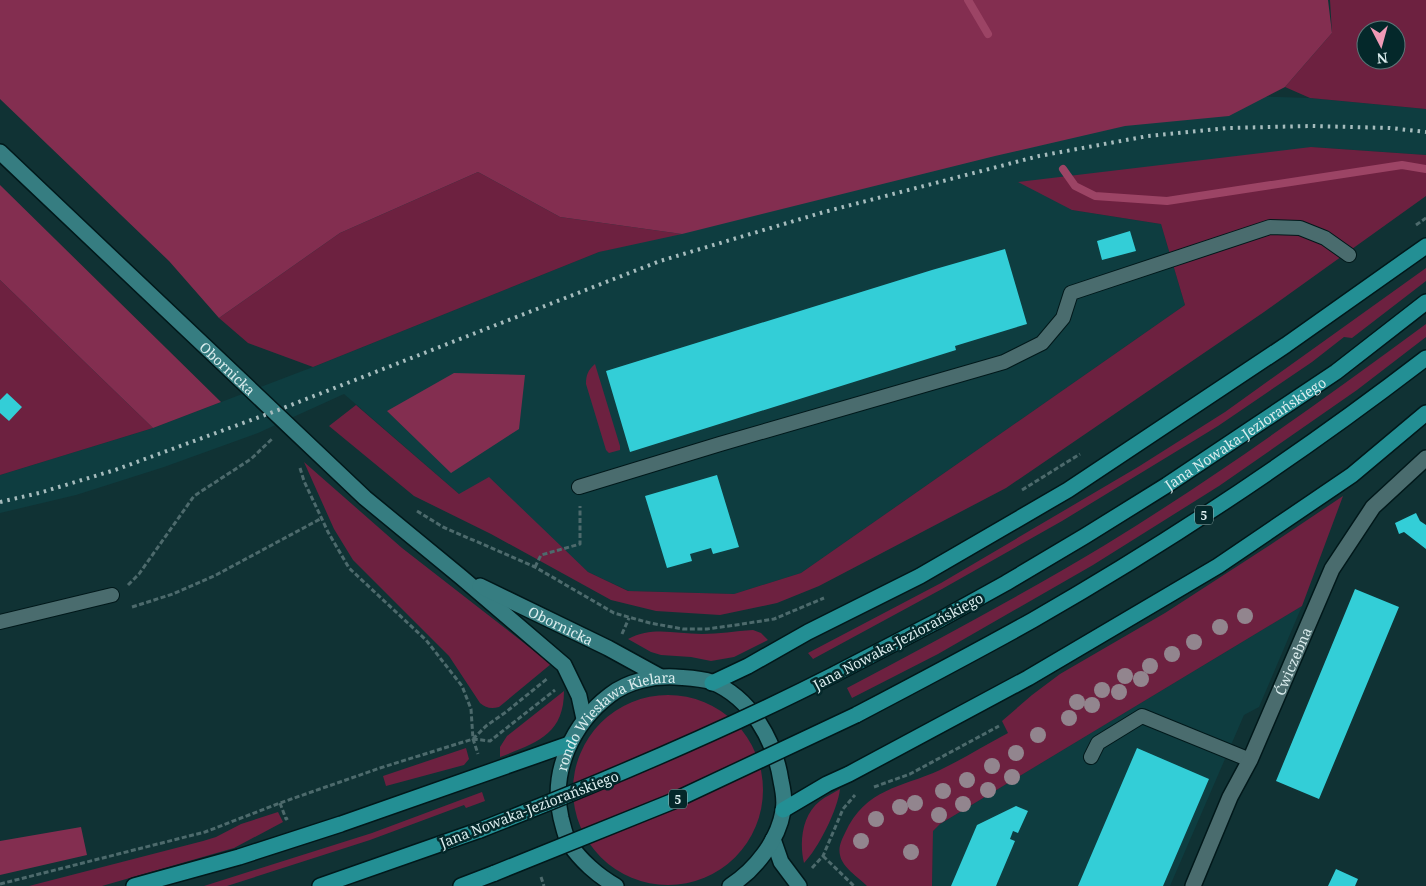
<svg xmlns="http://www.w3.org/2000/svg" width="1426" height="886" viewBox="0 0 1426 886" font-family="'Noto Serif',serif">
  <rect width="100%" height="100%" fill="#103234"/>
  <!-- built -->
  <path fill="#0e3d40" d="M1214,95L1310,98L1426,109V155L1311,147L1072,210L1161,224L1185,305L801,573L734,594L629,591L588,572L562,549L459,494L344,394L258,433L164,467L76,495L0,513V475L153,428L313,367L599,252Z
    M1302,606L1259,707L1244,715L1170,886H932L933,831L940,824Z"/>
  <!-- green -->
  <path fill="#6d2140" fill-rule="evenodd" d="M1330,0H1426V109L1310,98L1285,87L1332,33ZM1366,30H1396V60H1366Z
    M1311,147L1426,155V196L1264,312L1006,488L819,586L777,603L720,615L656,611L611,600L491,534L414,496L329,426L356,405L459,494L489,477L588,572L628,591L734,594L801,573L1185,305L1161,224L1072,210L1018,182Z
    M478,172L560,217L682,234L599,252L313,367L248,343L219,318L340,233Z
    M1426,268V281L1352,338L1344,337L1312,362L1218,426L1062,521L942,589L813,659L808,653L941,583L1138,467L1225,412Z
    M0,280L153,428L0,475Z
    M1426,324V337L1357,390L1219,486L1093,565L938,654L852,698L847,688C934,642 1020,596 1105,545C1216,477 1321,401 1426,324Z
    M595,364L620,446V450L609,453L606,450L586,384C586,375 588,370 595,364Z
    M304,462L402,548L551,664L499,707C491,709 486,708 480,703L449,656L353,560L334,529Z
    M1343,496L1302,606L940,824L933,831L932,886H867C858,877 842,867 840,855C838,847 842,839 845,833C866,788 900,788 940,770C963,759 985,745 1008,733L1002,721L1032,695L1060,674L1165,613L1270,545Z
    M753,630L761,633L768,640L734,657L711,661L691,657L661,655L651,652L628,639C653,626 675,634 702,634C719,634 735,631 753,630Z
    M564,691C564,735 536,743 500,757V747L507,736Z
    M573 790a95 95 0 1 1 190 0a95 95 0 1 1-190 0Z
    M466,748L469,759L464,765L386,786L383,776Z
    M840,789C838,809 818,849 804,863C799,842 802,815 820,801C826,796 834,793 840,789Z
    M482,792L485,801L466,808L464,805L370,840L227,886H204L372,833Z
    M278,812L283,822L234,848L102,886H29L203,841L216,837L241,824Z"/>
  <!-- forest -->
  <path fill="#832e50" d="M0,0H1328L1332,33L1285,87L1229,116L1125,126L995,156L682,234L560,217L478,172L340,233L219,318L169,261L0,99Z
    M0,185L221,402L153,428L0,280Z
    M454,373L525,375L519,429L451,473L387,411Z
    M81,827L87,855L0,875V841Z"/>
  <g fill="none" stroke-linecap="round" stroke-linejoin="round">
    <!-- stream -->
    <path stroke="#9c4465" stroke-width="8" d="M968,0L988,34
      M1063,169L1075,186L1095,196L1167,201L1402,165L1426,169"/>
  </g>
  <!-- building -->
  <path fill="#33ced7" d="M1130,231L1136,251L1102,260L1097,241Z
    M1005,249L1027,324L955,346L956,350L630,452L606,371L932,270Z
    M7,393L22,407L9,421L0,413V400Z
    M717,475L739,547L713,554L711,548L690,554L692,561L667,568L645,496Z
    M1416,513L1420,521L1426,525V549L1404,532L1399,534L1395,523Z
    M1355,589L1399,607L1319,799L1276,781Z
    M1137,748L1209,779L1163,886H1078Z
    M1016,806L1028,811L1018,833L1013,831L1010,839L1015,841L996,886H951L977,825Z
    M1336,869L1358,879L1355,886H1328Z"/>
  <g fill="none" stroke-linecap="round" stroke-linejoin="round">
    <defs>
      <path id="lane" d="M579,487L720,444L1004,362L1042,343L1063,318L1071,293L1270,227L1300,228L1325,238L1349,255
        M0,622L112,595
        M1091,757L1098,743L1142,716L1250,760"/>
      <g id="street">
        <path id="s1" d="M1193,886L1230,797L1250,760L1332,569L1373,507L1426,458"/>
      </g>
      <g id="secondary">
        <path id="s2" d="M0,152L365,498L461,577L564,665L579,696L584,719"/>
        <path id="s3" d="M480,586L608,648L659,676"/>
        <path d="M773,839L781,862L799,886"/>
        <path id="s4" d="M616,886C598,876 580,860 569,843C565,836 563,825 561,818C550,771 573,723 610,695C628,681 653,676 675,677C687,678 700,678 712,682C751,698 775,741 781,781C783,790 785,802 783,811C778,841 755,870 730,886"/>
      </g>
      <g id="primary">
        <path id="s5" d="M835,674L941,619L1006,583L1085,536L1167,485L1336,372L1426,302"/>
        <path d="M712,683L748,666L808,632L920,576L1068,490L1286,345L1426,246"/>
        <path d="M856,715C915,684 974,653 1033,620C1169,542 1301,454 1426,358"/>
        <path d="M783,810L827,784L849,774L1028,678L1218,566L1352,475L1426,413"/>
        <path d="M134,886L239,857L341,824L569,744"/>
        <path d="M320,886L480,830"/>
        <path d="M461,886L495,873"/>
      </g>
    </defs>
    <!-- lane casing -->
    <use href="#lane" stroke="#01181a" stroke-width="16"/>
    <!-- street casing -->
    <use href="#street" stroke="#01181a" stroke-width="18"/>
    <!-- secondary casing -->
    <use href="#secondary" stroke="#01181a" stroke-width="18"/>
    <!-- primary casing -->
    <use href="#primary" stroke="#01181a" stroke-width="18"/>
    <!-- path -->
    <path stroke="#4d6a6c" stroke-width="3" stroke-dasharray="5 2.5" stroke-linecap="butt" d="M1416,225L1426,218
      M300,468L304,481L328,532L349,568L426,640L462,686L471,709L473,739L478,754
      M1022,490L1080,454
      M417,511L443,527L535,567L614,613L650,623L683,629H707L736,625L774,619L824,598
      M535,567L541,555L580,544V506
      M128,585L139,574L194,496L251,459L273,438
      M132,607L173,594L216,575L322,518
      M622,634L629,618
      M473,739L486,726L506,712L548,678
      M874,787L910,774L999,726
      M280,803L286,819L288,818
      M823,856L854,886
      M812,868L823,856L843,809L855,795
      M541,877L544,886
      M0,884L205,832L280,803L380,768L473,739L490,741L555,690"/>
    <!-- lane -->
    <use href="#lane" stroke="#4a6c6e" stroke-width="14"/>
    <!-- street -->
    <use href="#street" stroke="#4a6c6e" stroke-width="15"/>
    <!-- secondary -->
    <use href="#secondary" stroke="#367d81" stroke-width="15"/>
    <!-- primary -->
    <use href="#primary" stroke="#238f94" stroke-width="15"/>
    <!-- rail -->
    <path stroke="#a6bcbd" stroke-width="4" stroke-dasharray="2.5 5" stroke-linecap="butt" d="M0,502L39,493L115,470L273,412L660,261L824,212L1039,156L1148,136L1228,128L1311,126L1390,128L1426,132"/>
    <defs>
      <path id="primary-bridge" d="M480,830C600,783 719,733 835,674
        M495,873L671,802L856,715"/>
    </defs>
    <!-- primary-bridge casing -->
    <use href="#primary-bridge" stroke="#01181a" stroke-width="18" stroke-linecap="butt"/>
    <!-- primary-bridge -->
    <use href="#primary-bridge" stroke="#238f94" stroke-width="15"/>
  </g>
  <!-- trees -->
  <g fill="#92858e">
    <circle cx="1245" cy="616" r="8"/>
    <circle cx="1220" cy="627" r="8"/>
    <circle cx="1194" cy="642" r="8"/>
    <circle cx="1172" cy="654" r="8"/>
    <circle cx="1150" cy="666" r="8"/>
    <circle cx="1125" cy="676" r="8"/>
    <circle cx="1141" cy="679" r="8"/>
    <circle cx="1102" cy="690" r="8"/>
    <circle cx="1119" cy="692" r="8"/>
    <circle cx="1077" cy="702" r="8"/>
    <circle cx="1092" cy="705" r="8"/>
    <circle cx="1069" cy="718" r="8"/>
    <circle cx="1038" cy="735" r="8"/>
    <circle cx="1016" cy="753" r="8"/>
    <circle cx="992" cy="766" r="8"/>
    <circle cx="1012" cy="777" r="8"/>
    <circle cx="967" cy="780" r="8"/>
    <circle cx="988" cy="790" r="8"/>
    <circle cx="943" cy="791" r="8"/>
    <circle cx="915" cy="803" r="8"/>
    <circle cx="963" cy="804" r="8"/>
    <circle cx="900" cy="807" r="8"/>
    <circle cx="939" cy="815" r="8"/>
    <circle cx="876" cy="819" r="8"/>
    <circle cx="861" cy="841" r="8"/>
    <circle cx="911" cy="852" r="8"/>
  </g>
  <g text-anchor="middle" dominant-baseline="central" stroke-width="5" stroke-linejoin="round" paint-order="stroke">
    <!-- shield labels -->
    <g fill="#04282a" stroke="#9ab2b3" stroke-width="1">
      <rect x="1195" y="505.5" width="18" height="19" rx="4"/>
      <rect x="669" y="789.5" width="18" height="19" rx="4"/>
    </g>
    <g font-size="12" font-weight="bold" fill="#dbedee">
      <text x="1204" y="515">5</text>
      <text x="678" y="799">5</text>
    </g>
    <!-- street labels -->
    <g font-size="14" fill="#dbedee" stroke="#04282a">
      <text stroke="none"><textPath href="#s2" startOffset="314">Obornicka</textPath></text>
      <text stroke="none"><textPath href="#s5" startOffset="476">Jana Nowaka-Jeziorańskiego</textPath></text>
      <text stroke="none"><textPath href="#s3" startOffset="90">Obornicka</textPath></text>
      <text transform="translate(898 641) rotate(-28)">Jana Nowaka-Jeziorańskiego</text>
      <text stroke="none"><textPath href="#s1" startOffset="246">Ćwiczebna</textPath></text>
      <text stroke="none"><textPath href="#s4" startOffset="219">rondo Wiesława Kielara</textPath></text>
      <text transform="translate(529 809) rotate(-21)">Jana Nowaka-Jeziorańskiego</text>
    </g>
  </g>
  <!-- north arrow -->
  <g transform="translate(1381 45) rotate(174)"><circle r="24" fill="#04282a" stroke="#5a7778"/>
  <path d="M0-4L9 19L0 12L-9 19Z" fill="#f09ab6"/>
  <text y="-8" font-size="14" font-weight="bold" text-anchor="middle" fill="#dbedee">N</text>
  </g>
</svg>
